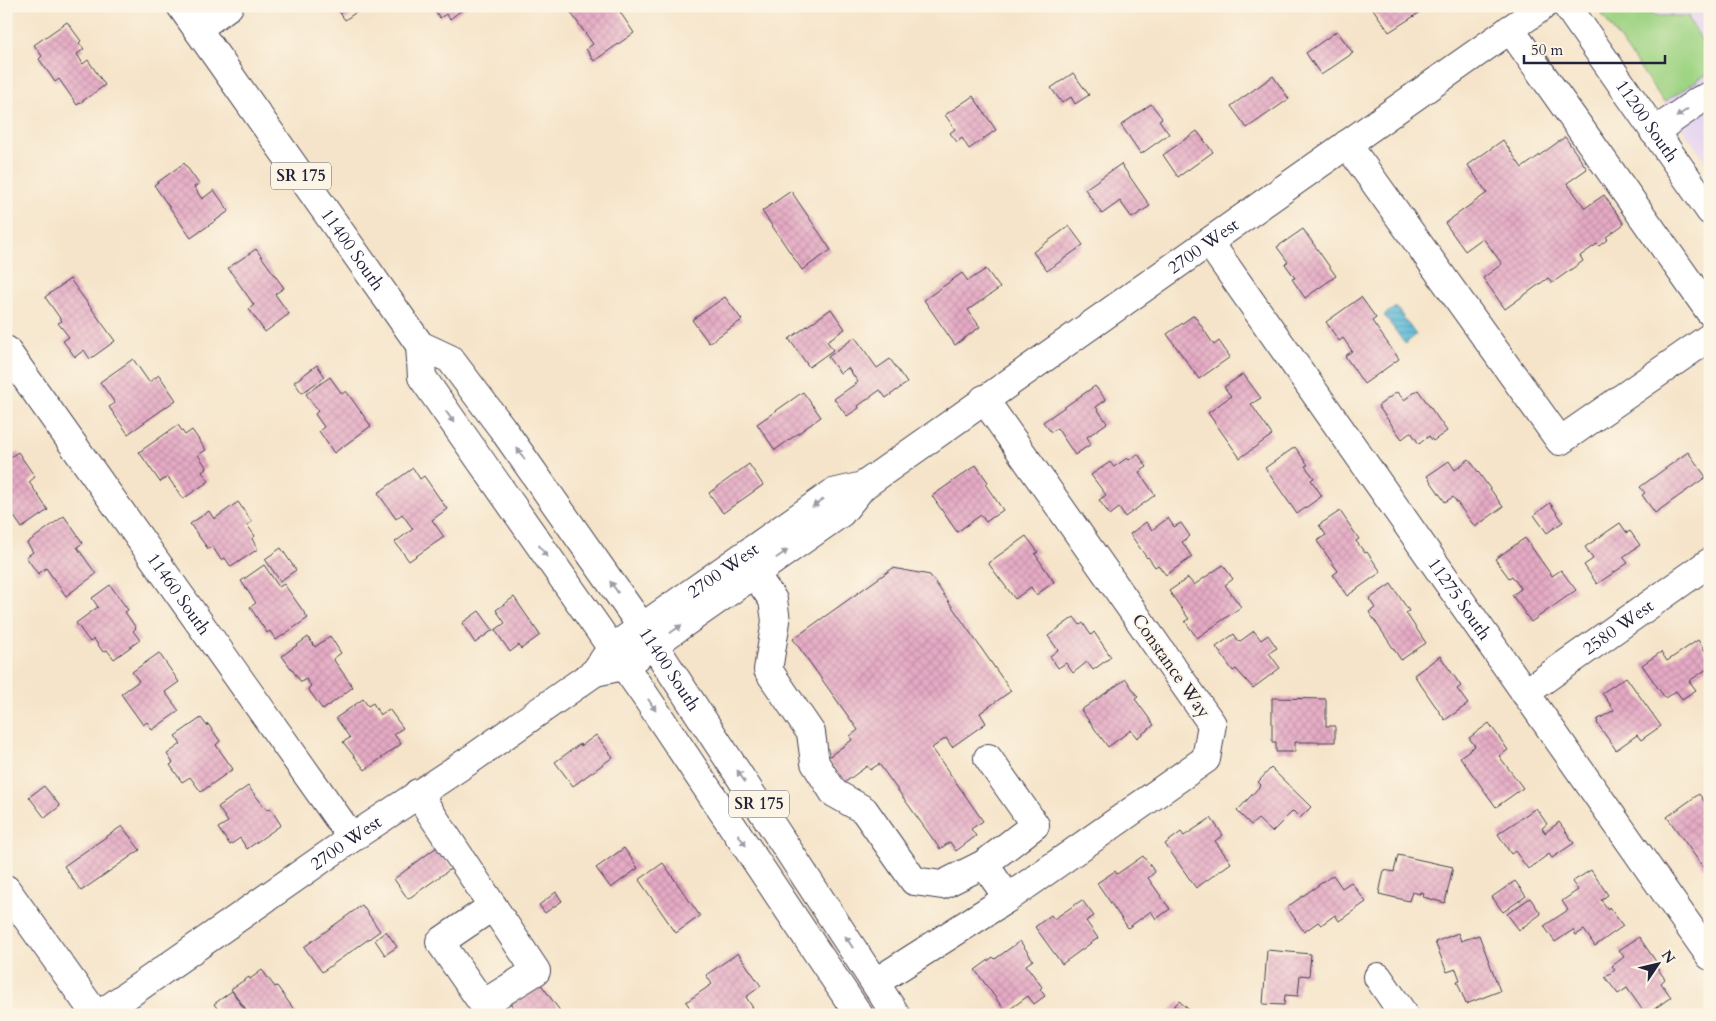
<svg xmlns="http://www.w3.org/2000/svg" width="1716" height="1021" viewBox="0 0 1716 1021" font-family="Cardo,serif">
  <defs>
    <pattern id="water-rules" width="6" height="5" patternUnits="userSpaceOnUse" patternTransform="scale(1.25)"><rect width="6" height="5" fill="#59b9d7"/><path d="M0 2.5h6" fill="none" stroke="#4996b0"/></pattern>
    <pattern id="building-cross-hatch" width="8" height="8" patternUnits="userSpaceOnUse" patternTransform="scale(1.25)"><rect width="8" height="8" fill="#e5aac4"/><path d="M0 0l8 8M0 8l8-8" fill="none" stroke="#c492a9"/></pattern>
  </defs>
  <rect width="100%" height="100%" fill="#fcf5e5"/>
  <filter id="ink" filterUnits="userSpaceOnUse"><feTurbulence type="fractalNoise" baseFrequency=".02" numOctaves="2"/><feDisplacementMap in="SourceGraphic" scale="10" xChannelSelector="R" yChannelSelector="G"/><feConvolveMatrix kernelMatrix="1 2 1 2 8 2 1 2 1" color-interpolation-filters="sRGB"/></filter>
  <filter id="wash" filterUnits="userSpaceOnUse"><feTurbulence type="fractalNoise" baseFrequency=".0096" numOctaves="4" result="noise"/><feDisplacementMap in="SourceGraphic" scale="20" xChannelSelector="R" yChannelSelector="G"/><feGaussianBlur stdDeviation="1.12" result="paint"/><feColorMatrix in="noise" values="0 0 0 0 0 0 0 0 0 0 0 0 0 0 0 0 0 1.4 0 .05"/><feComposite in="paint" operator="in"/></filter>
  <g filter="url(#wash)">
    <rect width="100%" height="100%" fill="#f5e4c9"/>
    <!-- built -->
    <path fill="#e5d3f1" d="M1596,6H1710V168L1664,102Z"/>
    <!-- green -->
    <path fill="#a0d485" stroke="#617b60" d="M1596,6H1634L1647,13L1660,16H1689V20L1703,42L1706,44L1710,42V72L1664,102Z"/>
    <!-- water -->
    <path fill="url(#water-rules)" stroke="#3e6e89" d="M1396,307L1416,335L1405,344L1384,315Z"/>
    <g id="blocks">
      <!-- building -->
      <path fill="url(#building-cross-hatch)" d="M335,6H365L345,20Z
        M432,6H467L450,19L446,14L440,18Z
        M566,6H616L634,33L594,61L586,49L593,44Z
        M1371,6H1422L1417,10L1419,13L1389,32Z
        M67,22L81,41L79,43L84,49L77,54L83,64L88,60L105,85L77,105L59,79L55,82L39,59L42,56L34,45Z
        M1337,31L1353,53L1321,75L1306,53Z
        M1073,73L1089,95L1075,104L1071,97L1062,103L1051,88Z
        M1273,76L1289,99L1247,128L1231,106Z
        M973,96L996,130L969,149L962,138L957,142L950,133L955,129L945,115Z
        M1151,104L1162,118L1159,120L1169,134L1141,154L1121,125Z
        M1197,131L1213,152L1178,177L1163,155Z
        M1565,137L1587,169L1567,183L1585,208L1604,195L1624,224L1606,237L1608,239L1599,246L1597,244L1580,256L1583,261L1552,283L1548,278L1505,309L1483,278L1502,264L1483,238L1465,251L1445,223L1487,193L1468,165L1503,140L1522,168Z
        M184,163L199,184L194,187L202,199L214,190L229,211L191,238L154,185Z
        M1121,164L1150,206L1132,218L1120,201L1102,214L1085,189Z
        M791,191L831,250L802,270L762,211Z
        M1069,226L1083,245L1047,271L1033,252Z
        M1303,229L1336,276L1305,298L1292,279L1295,278L1285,264L1288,262L1277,247Z
        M256,249L284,288L275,294L289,314L265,332L249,309L254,305L228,268Z
        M986,269L1000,288L968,310L980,327L955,345L924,300L962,273L968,281Z
        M70,279L115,341L90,359L84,350L75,357L63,341L69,337L58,323L62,321L45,297Z
        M725,297L742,320L709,343L692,320Z
        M1361,297L1376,318L1372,321L1399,359L1364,384L1345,356L1352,351L1343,338L1339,341L1326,322Z
        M831,309L845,329L827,341L833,350L809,367L789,339Z
        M1194,315L1214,345L1219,341L1230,357L1199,379L1167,334Z
        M855,337L877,368L890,359L907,383L886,398L880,390L858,406L859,408L847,416L834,399L858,382L848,368L840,373L828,357Z
        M133,359L149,382L159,375L176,400L128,434L109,407L115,403L100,382Z
        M317,365L325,377L302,393L294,382Z
        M1243,374L1261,398L1251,404L1272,435L1240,458L1208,413L1231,396L1224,387Z
        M330,377L342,394L346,391L371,426L334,453L319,431L324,427L315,414L318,411L306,394Z
        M1095,386L1106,400L1096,407L1107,423L1087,437L1091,444L1075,455L1057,428L1051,432L1043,422Z
        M1418,390L1447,431L1433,441L1429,436L1419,444L1411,432L1402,439L1378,406L1397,392L1404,400Z
        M803,392L821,417L775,450L757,424Z
        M178,425L185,435L192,430L206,450L198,455L207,468L202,472L209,481L183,499L168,477L160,482L139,452Z
        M1295,447L1308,465L1305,466L1314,478L1311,480L1322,496L1297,514L1265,468Z
        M18,452L35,477L29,482L48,510L22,528L6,505V460Z
        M1688,452L1706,477L1655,513L1642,495L1645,493L1640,487Z
        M1138,454L1147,467L1139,472L1155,495L1125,517L1119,508L1110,515L1099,500L1106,495L1091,475L1110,462L1114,467L1127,458L1129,460Z
        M1469,459L1503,507L1475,527L1453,497L1445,502L1427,476L1449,461L1455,470Z
        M749,464L763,485L723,513L709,493Z
        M976,465L988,482L985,484L1003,510L986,522L981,515L957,532L932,496Z
        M413,468L420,479L424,476L447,509L432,520L444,537L409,561L395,542L413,529L402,514L396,519L378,493Z
        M238,502L252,522L247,525L255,536L252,539L258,549L231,567L225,558L221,560L212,546L208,549L190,524L209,511L214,519Z
        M1550,503L1563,522L1547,533L1534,515Z
        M1340,511L1359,539L1356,541L1365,553L1367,552L1381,572L1347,596L1333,575L1338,571L1317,541L1326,535L1319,525Z
        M64,516L83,543L77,547L96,574L66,596L46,568L38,574L26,557L33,552L27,543Z
        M1168,518L1174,527L1181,523L1190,536L1182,542L1192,557L1166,575L1158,565L1155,567L1148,557L1147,558L1130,534L1146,522L1152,530Z
        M1620,523L1627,533L1630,531L1640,545L1623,557L1628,563L1597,584L1584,565L1593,559L1585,547Z
        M1026,536L1038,552L1035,554L1054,582L1036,595L1031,587L1015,599L988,563Z
        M1525,538L1552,576L1561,570L1576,590L1531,622L1512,595L1521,589L1512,576L1509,578L1495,559Z
        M281,548L296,570L280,581L265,559Z
        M264,565L279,587L284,584L308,618L276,640L270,631L267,633L250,607L256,603L241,581Z
        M1223,565L1233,579L1225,585L1241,607L1197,638L1185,621L1189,619L1169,591L1188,578L1194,585Z
        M893,568L930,575L1011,691L980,713L986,723L952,747L946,738L932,748L983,821L971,829L976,836L956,851L950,842L940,849L879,764L870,770L867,766L844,783L827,758L852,740L850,736L858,730L793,639Z
        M1391,584L1409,611L1406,613L1426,643L1401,660L1369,612L1375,608L1369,599Z
        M110,585L128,610L125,612L136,628L133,631L140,640L114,659L107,650L103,652L94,639L90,642L76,623L98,607L92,598Z
        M514,597L540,635L521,649L519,645L510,652L495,630L505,623L496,610Z
        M479,611L493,630L475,643L462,623Z
        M1074,617L1080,625L1083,623L1091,635L1094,632L1111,657L1093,670L1087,662L1073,673L1066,663L1058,668L1050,656L1058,650L1048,636Z
        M1254,631L1261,640L1268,635L1277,648L1269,653L1280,668L1253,688L1236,669L1233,671L1216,647L1234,634L1239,642Z
        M330,636L341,653L333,659L353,687L323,710L308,689L311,686L306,679L301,682L282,656L308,637L315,647Z
        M1698,640L1710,658V667L1689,681L1696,690L1682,699L1676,691L1665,698L1642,665L1661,652L1667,661Z
        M159,653L179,682L165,692L179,711L152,730L147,722L143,725L121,694L139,681L132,672Z
        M1440,656L1461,686L1457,689L1468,704L1445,720L1414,675Z
        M1626,677L1661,726L1641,740L1637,735L1616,750L1597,723L1598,722L1597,720L1614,710L1602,693Z
        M1126,679L1138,697L1135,699L1154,725L1137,738L1131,730L1108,747L1081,710Z
        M1272,698L1326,699V726H1335V742H1295V752H1276V742H1272Z
        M363,699L368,706L373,703L380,715L389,709L403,728L394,734L401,744L365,770L343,742L350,738L336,718Z
        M201,718L207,726L208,724L220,741L216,745L233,769L201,792L190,777L182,782L170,765L173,763L167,754L181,744L175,736Z
        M1489,723L1508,750L1499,756L1523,788L1496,807L1460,757L1475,746L1469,738Z
        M596,735L613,757L573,786L555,762L580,744L581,746Z
        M1271,768L1311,807L1300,818L1293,811L1272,832L1258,819L1251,825L1237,811L1261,785L1258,782Z
        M44,786L60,806L45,818L29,797Z
        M248,786L267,810L270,808L281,825L247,849L240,838L230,845L218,828L228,822L218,807Z
        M1699,794L1710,809V863L1703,867L1667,817Z
        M1536,808L1547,824L1542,828L1545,833L1559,822L1574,843L1552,858L1549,854L1528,869L1515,851L1511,854L1498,834Z
        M1211,818L1223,835L1215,841L1231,863L1196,888L1165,844L1181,832L1184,836Z
        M122,826L140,850L81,891L64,866Z
        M437,847L452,868L408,899L394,879Z
        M624,848L638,868L611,888L596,868Z
        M1398,855L1453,867L1445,903L1423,897L1424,893L1420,892V894L1412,892L1409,901L1379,894L1384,870L1394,872Z
        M1143,856L1155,872L1148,878L1170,909L1156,919L1151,911L1128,928L1097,883L1115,871L1117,874Z
        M663,863L700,916L676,933L639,880Z
        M1591,870L1608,895L1601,900L1608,909L1609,907L1623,926L1595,946L1584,930L1576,935L1573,930L1555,942L1544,926L1568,910L1562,901L1578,890L1572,882Z
        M1333,875L1342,888L1351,882L1366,902L1339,921L1335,915L1321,925L1318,922L1304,932L1287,907Z
        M1515,881L1526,896L1503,912L1492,897Z
        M556,892L562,901L545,913L539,905Z
        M1530,898L1541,914L1519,930L1507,914Z
        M1082,900L1094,916L1086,921L1098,938L1062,964L1035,927L1051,915L1054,919Z
        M362,905L380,931L322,972L304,947Z
        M386,931L397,947L385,955L375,940Z
        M1458,933L1461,941L1479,935L1500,991L1466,1004L1457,981L1460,980L1456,969L1447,972L1435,942Z
        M1639,937L1657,963L1655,965L1665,979L1661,983L1671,997L1646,1015L1627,988L1618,994L1605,977L1615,970L1612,966L1624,957L1619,950Z
        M1020,941L1033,960L1026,965L1042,987L1040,989L1045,996L1034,1004L1028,996L1006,1012L975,970L993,957L995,959Z
        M1267,950L1311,954L1309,976L1300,975L1298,996L1285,995L1284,1005L1263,1004Z
        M738,953L761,986L746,997L753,1008L743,1015L740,1013L738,1015H695L686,1002L712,984L706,975Z
        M262,970L275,987L277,986L298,1015H271L268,1011L263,1015H250L231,989L249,977L250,979Z
        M540,983L563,1015H518L511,1004Z
        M232,991L247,1013L244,1015H222L214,1004Z
        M1179,1001L1195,1015H1166Z"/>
    </g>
  </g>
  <g filter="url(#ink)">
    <use href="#blocks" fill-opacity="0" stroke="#423f50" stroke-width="1"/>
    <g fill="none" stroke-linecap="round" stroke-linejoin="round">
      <defs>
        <g id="minor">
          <path id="s1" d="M1567,6L1710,211"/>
          <path d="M197,29L229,6"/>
          <path d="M1510,29L1710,312"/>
          <path d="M1654,132L1700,100L1710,96"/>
          <path d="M1347,144L1560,441L1710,337"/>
          <path id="s2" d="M1209,242L1710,956"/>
          <path id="s3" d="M6,350L352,838"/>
          <path d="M754,573L773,600L776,621L768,670L811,733L815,763L834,793L864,810L914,881L942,885L984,864L1008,898"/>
          <path id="s4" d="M1525,693L1710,562"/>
          <path d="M418,793L430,812L536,971L483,1004L440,942L493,906"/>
          <path d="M984,864L1035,825L988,758"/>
          <path d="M6,889L96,1015"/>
          <path d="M1378,977L1404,1015"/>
          <path d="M876,982L1008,898L1206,759L1212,724L984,399"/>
        </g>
        <g id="major">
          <path id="s5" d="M181,6L420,345L450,359L502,428L642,627L896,1015"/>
          <path d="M420,345L422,377L646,697L859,1015"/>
          <path id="s6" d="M595,672L623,666L841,513L863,486L1543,6"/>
          <path id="s7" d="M99,1015L352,838L470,760L595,672L611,649L833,493L863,486"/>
        </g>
      </defs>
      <!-- minor casing -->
      <use href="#minor" stroke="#423f50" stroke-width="30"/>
      <!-- major casing -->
      <use href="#major" stroke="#423f50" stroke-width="30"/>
      <!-- minor -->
      <use href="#minor" stroke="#fff" stroke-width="28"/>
      <!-- major -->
      <use href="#major" stroke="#fff" stroke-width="28"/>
    </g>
    <!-- one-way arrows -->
    <defs><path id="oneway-solid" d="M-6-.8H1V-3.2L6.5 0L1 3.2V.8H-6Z" transform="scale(1.25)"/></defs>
    <g fill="#9c9ca7">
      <use href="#oneway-solid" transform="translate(1682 113) rotate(145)"/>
      <use href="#oneway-solid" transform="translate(450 417) rotate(55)"/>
      <use href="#oneway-solid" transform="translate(521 454) rotate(-125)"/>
      <use href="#oneway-solid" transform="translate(818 503) rotate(145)"/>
      <use href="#oneway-solid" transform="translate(543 551) rotate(55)"/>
      <use href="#oneway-solid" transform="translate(782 554) rotate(-35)"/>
      <use href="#oneway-solid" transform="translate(614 587) rotate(-125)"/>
      <use href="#oneway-solid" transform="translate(676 629) rotate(-35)"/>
      <use href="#oneway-solid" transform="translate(652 705) rotate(57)"/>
      <use href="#oneway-solid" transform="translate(741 776) rotate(-123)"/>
      <use href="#oneway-solid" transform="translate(742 840) rotate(56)"/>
      <use href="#oneway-solid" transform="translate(849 942) rotate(-123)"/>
    </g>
  </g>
  <g text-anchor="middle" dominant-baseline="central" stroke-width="4" stroke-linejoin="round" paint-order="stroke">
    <!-- shield labels -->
    <g fill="#fcf5e5" stroke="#63616e" stroke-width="1">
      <rect x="271" y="162.5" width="60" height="27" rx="4"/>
      <rect x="729" y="790.5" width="60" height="27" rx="4"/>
    </g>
    <g font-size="16" font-weight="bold" fill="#22223b">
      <text x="301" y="176">SR 175</text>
      <text x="759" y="804">SR 175</text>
    </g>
    <!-- street labels -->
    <g font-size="18" fill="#22223b" stroke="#fcf5e5">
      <text stroke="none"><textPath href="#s1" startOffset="140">11200 South</textPath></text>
      <text stroke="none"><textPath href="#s6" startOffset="746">2700 West</textPath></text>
      <text stroke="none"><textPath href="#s5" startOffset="298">11400 South</textPath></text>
      <text stroke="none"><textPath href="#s7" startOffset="768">2700 West</textPath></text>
      <text stroke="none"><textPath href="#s3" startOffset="299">11460 South</textPath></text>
      <text stroke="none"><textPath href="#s2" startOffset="436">11275 South</textPath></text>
      <text stroke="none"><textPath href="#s4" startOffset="114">2580 West</textPath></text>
      <text transform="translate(1171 666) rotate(55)">Constance Way</text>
      <text stroke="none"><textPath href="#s5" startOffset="828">11400 South</textPath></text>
      <text stroke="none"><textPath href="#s7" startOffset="301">2700 West</textPath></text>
    </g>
  </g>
  <!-- margin -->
  <rect width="1716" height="1021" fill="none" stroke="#fcf5e5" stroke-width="25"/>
  <!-- north arrow -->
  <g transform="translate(1658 964) rotate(55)" stroke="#fcf5e5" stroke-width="4" paint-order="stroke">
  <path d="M0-4L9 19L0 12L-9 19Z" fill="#22223b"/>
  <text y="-8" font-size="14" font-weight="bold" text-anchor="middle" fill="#22223b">N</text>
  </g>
  <!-- scale -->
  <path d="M1524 55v8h141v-8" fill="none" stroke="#22223b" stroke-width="2.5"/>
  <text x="1531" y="55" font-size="15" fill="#22223b" stroke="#fcf5e5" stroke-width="4" paint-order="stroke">50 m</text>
</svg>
